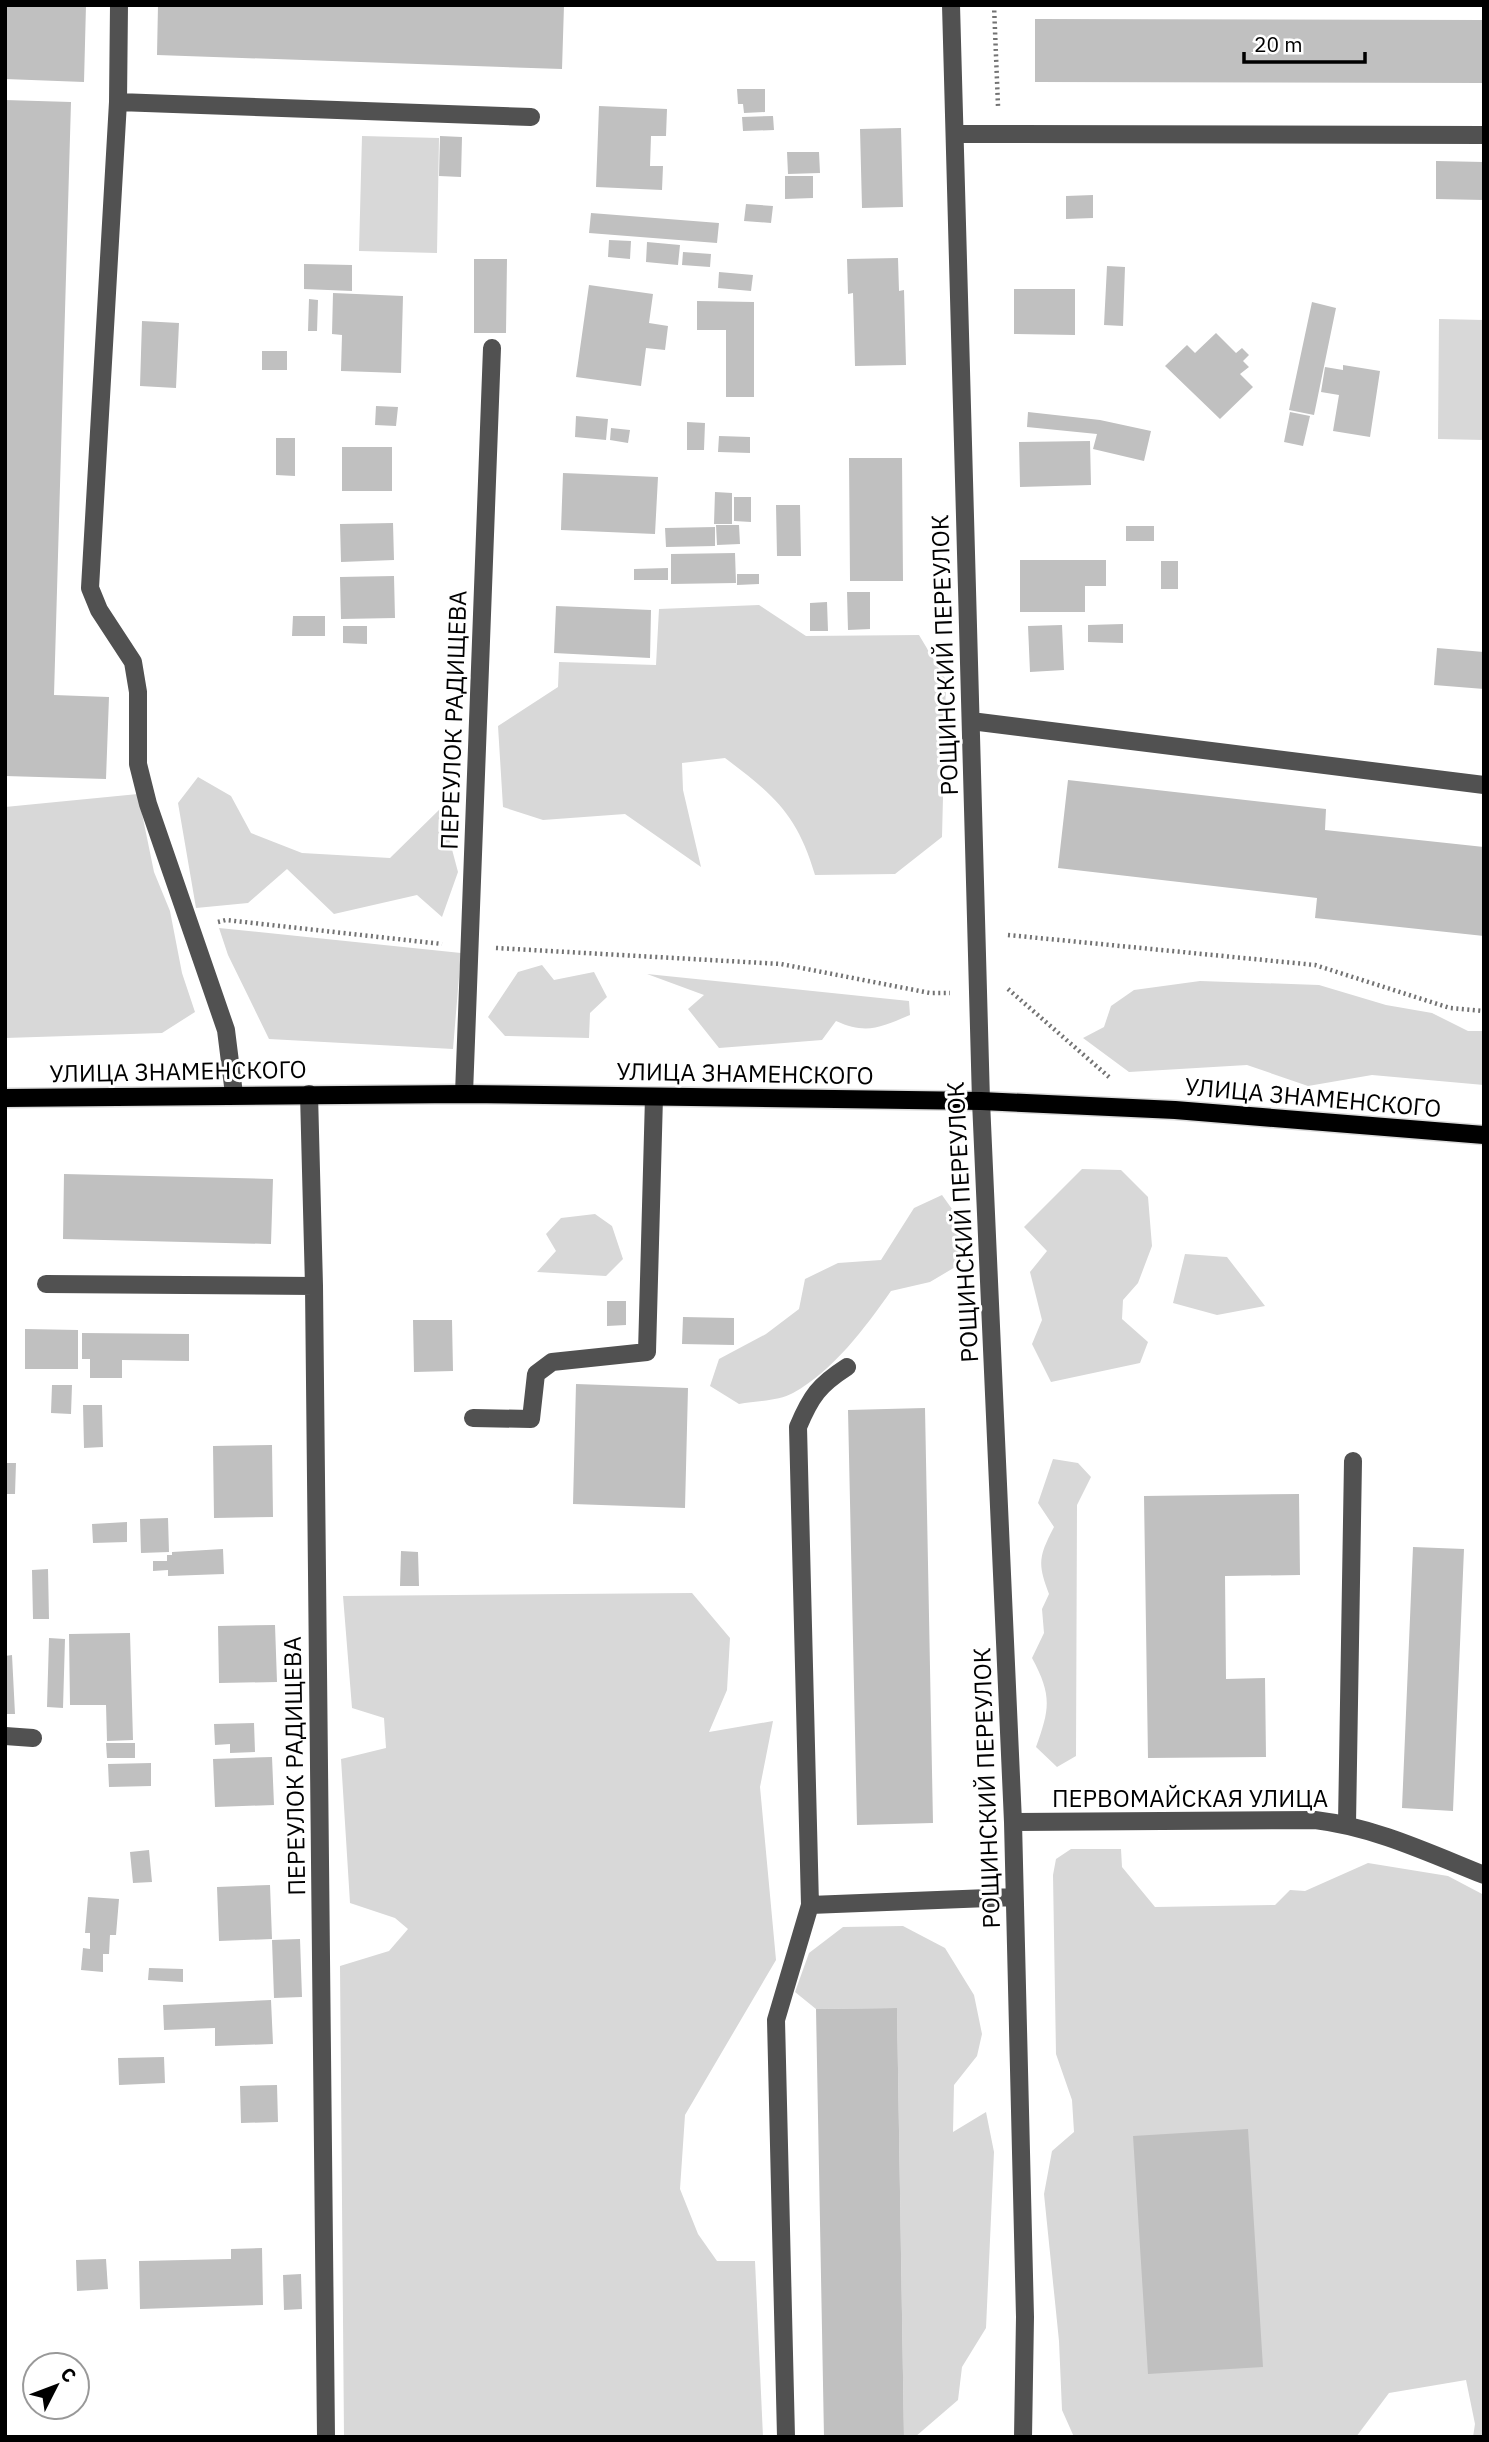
<svg xmlns="http://www.w3.org/2000/svg" width="1489" height="2442" viewBox="0 0 1489 2442" font-family="'IBM Plex Sans',sans-serif">
  <rect width="100%" height="100%" fill="#fff"/>
  <!-- green -->
  <path fill="#d8d8d8" d="M362,136L439,138L437,253L359,251Z
    M1439,319L1484,320V440L1438,439Z
    M759,605L806,636L919,635L946,680L942,837L895,874L815,875C797,814 774,795 725,758L682,763L683,790L701,867L625,814L543,820L503,807L498,726L558,687L559,662L656,665L659,609Z
    M198,777L231,796L251,833L302,853L390,858L441,808L458,872L442,917L417,895L334,914L287,869L248,903L196,908L178,803Z
    M138,794L154,872L170,911L182,973L195,1012L162,1033L5,1038V807Z
    M219,928L461,953L453,1049L269,1039L228,955Z
    M542,965L554,980L594,972L607,997L590,1013L589,1038L505,1036L488,1017L518,972Z
    M647,974L909,1001L910,1015C881,1027 867,1035 836,1021L822,1040L719,1048L688,1009L704,995Z
    M1200,981L1319,985L1386,1005L1432,1013L1468,1031H1484V1085L1372,1075L1308,1086L1247,1065L1129,1072L1083,1038L1104,1027L1111,1006L1134,990Z
    M1082,1169L1121,1170L1148,1197L1152,1246L1138,1283L1123,1300L1122,1319L1148,1342L1140,1363L1051,1382L1032,1344L1042,1320L1030,1272L1047,1251L1024,1227Z
    M942,1195L962,1223V1263L930,1282L891,1291C865,1328 833,1371 793,1393C779,1401 755,1401 739,1404L710,1386L719,1359L766,1334L799,1309L805,1279L838,1263L881,1260L914,1208Z
    M595,1214L612,1226L623,1259L606,1276L537,1272L556,1251L546,1234L561,1218Z
    M1185,1254L1227,1257L1265,1306L1217,1315L1173,1303Z
    M1053,1459L1078,1463L1091,1477L1077,1505L1076,1756L1057,1767L1036,1747C1050,1708 1052,1695 1032,1658L1044,1633L1042,1609L1049,1594C1037,1563 1039,1556 1054,1527L1038,1503Z
    M692,1593L730,1638L727,1690L709,1732L773,1721L760,1787L776,1960L685,2115L680,2189L698,2234L717,2261H755L763,2437H344L340,1966L389,1951L408,1929L395,1918L350,1903L341,1759L386,1748L384,1718L352,1708L343,1596Z
    M1071,1849H1121L1122,1867L1155,1907L1275,1905L1290,1890L1305,1891L1368,1863L1448,1876L1484,1895V2437H1473L1475,2424L1466,2380L1389,2393L1356,2437H1074L1062,2410L1059,2341L1044,2194L1052,2151L1074,2132L1072,2100L1056,2054L1053,1875L1056,1859Z
    M903,1926L945,1948L974,1995L982,2034L977,2056L954,2085L953,2132L986,2112L994,2152L986,2328L962,2367L958,2400L915,2437H904L897,2008L816,2009L795,1992L809,1953L843,1927Z"/>
  <!-- building -->
  <path fill="#c0c0c0" d="M5,5H86L84,82L5,79Z
    M158,5H564L562,69L157,55Z
    M1035,19L1484,20V83L1035,82Z
    M737,89H765V112L744,113L743,104H738Z
    M5,100L71,102L54,695L109,697L106,779L5,776Z
    M599,106L667,109L666,136H651L650,166H663L662,190L596,187Z
    M773,116L774,130L743,131L742,117Z
    M901,128L903,207L862,208L860,129Z
    M440,136L462,137L461,177L439,176Z
    M787,152H819L820,173L788,174Z
    M1436,161L1484,162V200L1436,199Z
    M785,176H813V198L785,199Z
    M1093,195V218L1066,219V196Z
    M746,204L773,206L771,223L744,221Z
    M591,213L719,223L717,243L589,233Z
    M609,240L631,241L630,259L608,257Z
    M647,242L680,245L678,265L646,262Z
    M683,252L711,254L710,267L682,265Z
    M898,258L899,291L904,290L906,365L855,366L853,293L848,294L847,259Z
    M474,259H507L506,333H474Z
    M304,264L352,265V291L304,289Z
    M1107,266L1125,267L1123,326L1104,325Z
    M719,272L753,275L751,291L718,288Z
    M589,285L653,294L649,323L668,326L665,350L646,348L641,386L576,377Z
    M1014,289H1075V335L1014,334Z
    M333,293L403,296L401,373L341,371L342,335L332,334Z
    M309,299L318,300L317,331H308Z
    M697,301L754,302V397H726V330H697Z
    M1312,302L1336,308L1314,415L1289,410Z
    M142,321L179,323L176,388L140,386Z
    M1216,333L1236,353L1242,348L1249,355L1243,361L1249,367L1240,374L1253,387L1220,419L1165,366L1187,345L1195,353Z
    M262,351H287V370H262Z
    M1343,365L1380,371L1370,437L1333,431L1339,395L1321,392L1325,367L1343,370Z
    M376,406L398,407L396,426L375,425Z
    M1028,412L1100,420L1151,431L1144,461L1093,449L1097,434L1027,427Z
    M1290,412L1310,416L1303,446L1284,442Z
    M576,416L608,419L606,440L575,437Z
    M687,422L705,423L704,450H687Z
    M611,428L630,430L628,443L610,440Z
    M719,436L750,437V453L718,452Z
    M276,438H295V476L276,475Z
    M1090,441L1091,485L1020,487L1019,442Z
    M342,447H392V491H342Z
    M849,458H902L903,581H850Z
    M563,473L658,477L655,534L561,530Z
    M715,492L732,493V524H714Z
    M734,497H751V522L734,521Z
    M776,505H800L801,556H777Z
    M393,523L394,560L341,562L340,524Z
    M716,525H739L740,544L717,545Z
    M1126,526H1154V541H1126Z
    M715,527V546L666,547L665,528Z
    M735,553L736,583L671,584V554Z
    M1020,560H1106V586H1085V612H1020Z
    M1161,561H1178V589H1161Z
    M668,568V580H634V569Z
    M737,574H759V584L737,585Z
    M394,576L395,618L341,619L340,577Z
    M847,592H870V629L848,630Z
    M827,602L828,631H810V603Z
    M556,606L651,610L650,658L554,653Z
    M293,616H325V636H292Z
    M1123,624V643L1088,642V625Z
    M1062,625L1064,670L1030,672L1028,626Z
    M343,626H367V644L343,643Z
    M1437,648L1484,652V689L1434,685Z
    M1068,780L1326,809L1325,830L1484,847V936L1315,918L1317,898L1058,868Z
    M64,1174L273,1179L271,1244L63,1239Z
    M607,1301H626V1325L607,1326Z
    M683,1317L734,1318V1345L682,1344Z
    M413,1320H452L453,1371L414,1372Z
    M25,1329L78,1330V1369H25Z
    M82,1333L189,1334V1361L122,1360V1378H90V1359H82Z
    M576,1384L688,1388L685,1508L573,1504Z
    M52,1385H72L71,1414L51,1413Z
    M83,1405H102L103,1447L84,1448Z
    M925,1408L933,1823L857,1825L848,1410Z
    M272,1445L273,1517L214,1518L213,1446Z
    M5,1463H16L15,1494H5Z
    M1299,1494L1300,1575L1225,1576L1226,1679L1265,1678L1266,1757L1148,1758L1144,1496Z
    M168,1518L169,1552L141,1553L140,1519Z
    M127,1522V1542L93,1543L92,1524Z
    M1413,1547L1464,1549L1453,1811L1402,1808Z
    M223,1549L224,1574L168,1576V1570L153,1571V1561H167V1555H172V1552Z
    M401,1551L418,1552L419,1586H400Z
    M48,1569L49,1619H33L32,1570Z
    M275,1625L277,1682L219,1683L218,1626Z
    M130,1633L133,1740L107,1741L106,1705H70L69,1634Z
    M49,1638L65,1639L63,1708L47,1707Z
    M12,1655L15,1714H5V1656Z
    M254,1723L255,1752L230,1753V1744L215,1745L214,1724Z
    M106,1743H135V1758H107Z
    M272,1757L274,1805L215,1807L213,1759Z
    M151,1763V1786L109,1787L108,1764Z
    M149,1850L152,1882L133,1883L130,1852Z
    M270,1885L272,1939L219,1941L217,1887Z
    M88,1897L119,1899L116,1935H110L109,1954H103V1972L81,1970L83,1948L90,1949V1933H85Z
    M300,1939L302,1997L274,1998L272,1940Z
    M149,1968L183,1969V1982L148,1980Z
    M271,2000L273,2044L215,2046V2028L164,2030L163,2005Z
    M897,2008L904,2437H824L816,2009Z
    M164,2057L165,2083L119,2085L118,2058Z
    M277,2085L278,2122L241,2123L240,2086Z
    M1248,2129L1263,2367L1148,2374L1133,2136Z
    M262,2248L263,2305L140,2309L139,2261L231,2259V2249Z
    M106,2259L108,2289L77,2291L76,2260Z
    M301,2274L302,2309L284,2310L283,2275Z"/>
  <g fill="none" stroke-linecap="round" stroke-linejoin="round">
    <defs>
      <path id="major" d="M5,1098L464,1094L981,1101L1175,1110L1484,1135"/>
    </defs>
    <!-- major casing -->
    <use href="#major" stroke="#dbdbdb" stroke-width="21"/>
    <!-- path -->
    <path stroke="#737373" stroke-width="4.5" stroke-dasharray="2 3.5" stroke-linecap="butt" d="M994,5L998,106
      M218,922L226,920L442,944
      M1008,935L1315,965L1450,1008L1484,1011
      M496,948L781,964L930,993H950
      M1008,989L1109,1077"/>
    <!-- minor -->
    <path stroke="#515151" stroke-width="18" d="M119,5L118,102L90,588L99,610L133,662L138,692V764L148,804L226,1030L234,1094
      M951,5L981,1101L1013,1822L1025,2317L1023,2437
      M118,102L531,117
      M955,134L1484,135
      M971,721L1484,785
      M309,1094L314,1286L326,2437
      M464,1094L492,348
      M46,1284L314,1286
      M473,1418L531,1419L536,1374L552,1362L647,1352L654,1097
      M5,1736L33,1738
      M1013,1822L1315,1820C1374,1827 1429,1853 1484,1875
      M1347,1824L1353,1461
      M810,1905L1014,1897
      M786,2437L776,2020L810,1905L798,1427C811,1396 819,1385 847,1367"/>
    <!-- major -->
    <use href="#major" stroke="#000" stroke-width="18"/>
  </g>
  <g text-anchor="middle" dominant-baseline="central" stroke-width="6" stroke-linejoin="round" paint-order="stroke">
    <!-- street labels -->
    <g font-size="24" fill="#000" stroke="#fff">
      <text transform="translate(944 655) rotate(-92)">РОЩИНСКИЙ ПЕРЕУЛОК</text>
      <text transform="translate(453 720) rotate(-88)">ПЕРЕУЛОК РАДИЩЕВА</text>
      <text transform="translate(178 1071) rotate(-1)">УЛИЦА ЗНАМЕНСКОГО</text>
      <text transform="translate(745 1073) rotate(1)">УЛИЦА ЗНАМЕНСКОГО</text>
      <text transform="translate(1313 1097) rotate(5)">УЛИЦА ЗНАМЕНСКОГО</text>
      <text transform="translate(962 1222) rotate(-93)">РОЩИНСКИЙ ПЕРЕУЛОК</text>
      <text transform="translate(294 1766) rotate(-91)">ПЕРЕУЛОК РАДИЩЕВА</text>
      <text transform="translate(986 1788) rotate(-92)">РОЩИНСКИЙ ПЕРЕУЛОК</text>
      <text x="1190" y="1798">ПЕРВОМАЙСКАЯ УЛИЦА</text>
    </g>
  </g>
  <!-- border -->
  <rect width="1489" height="2442" fill="none" stroke="#000000" stroke-width="14"/>
  <!-- north arrow -->
  <g transform="translate(56 2386) rotate(48)"><circle r="33" fill="#ffffff" stroke="#999999" stroke-width="2"/>
  <path d="M0-5L12 26L0 18L-12 26Z" fill="#000000"/>
  <text y="-10" font-size="19" font-weight="bold" text-anchor="middle" fill="#000000">С</text>
  </g>
  <!-- scale -->
  <path d="M1244 52v10h121v-10" fill="none" stroke="#000000" stroke-width="3.5"/>
  <text x="1254" y="52" font-size="21" fill="#000000" stroke="#ffffff" stroke-width="5" paint-order="stroke">20 m</text>
</svg>
